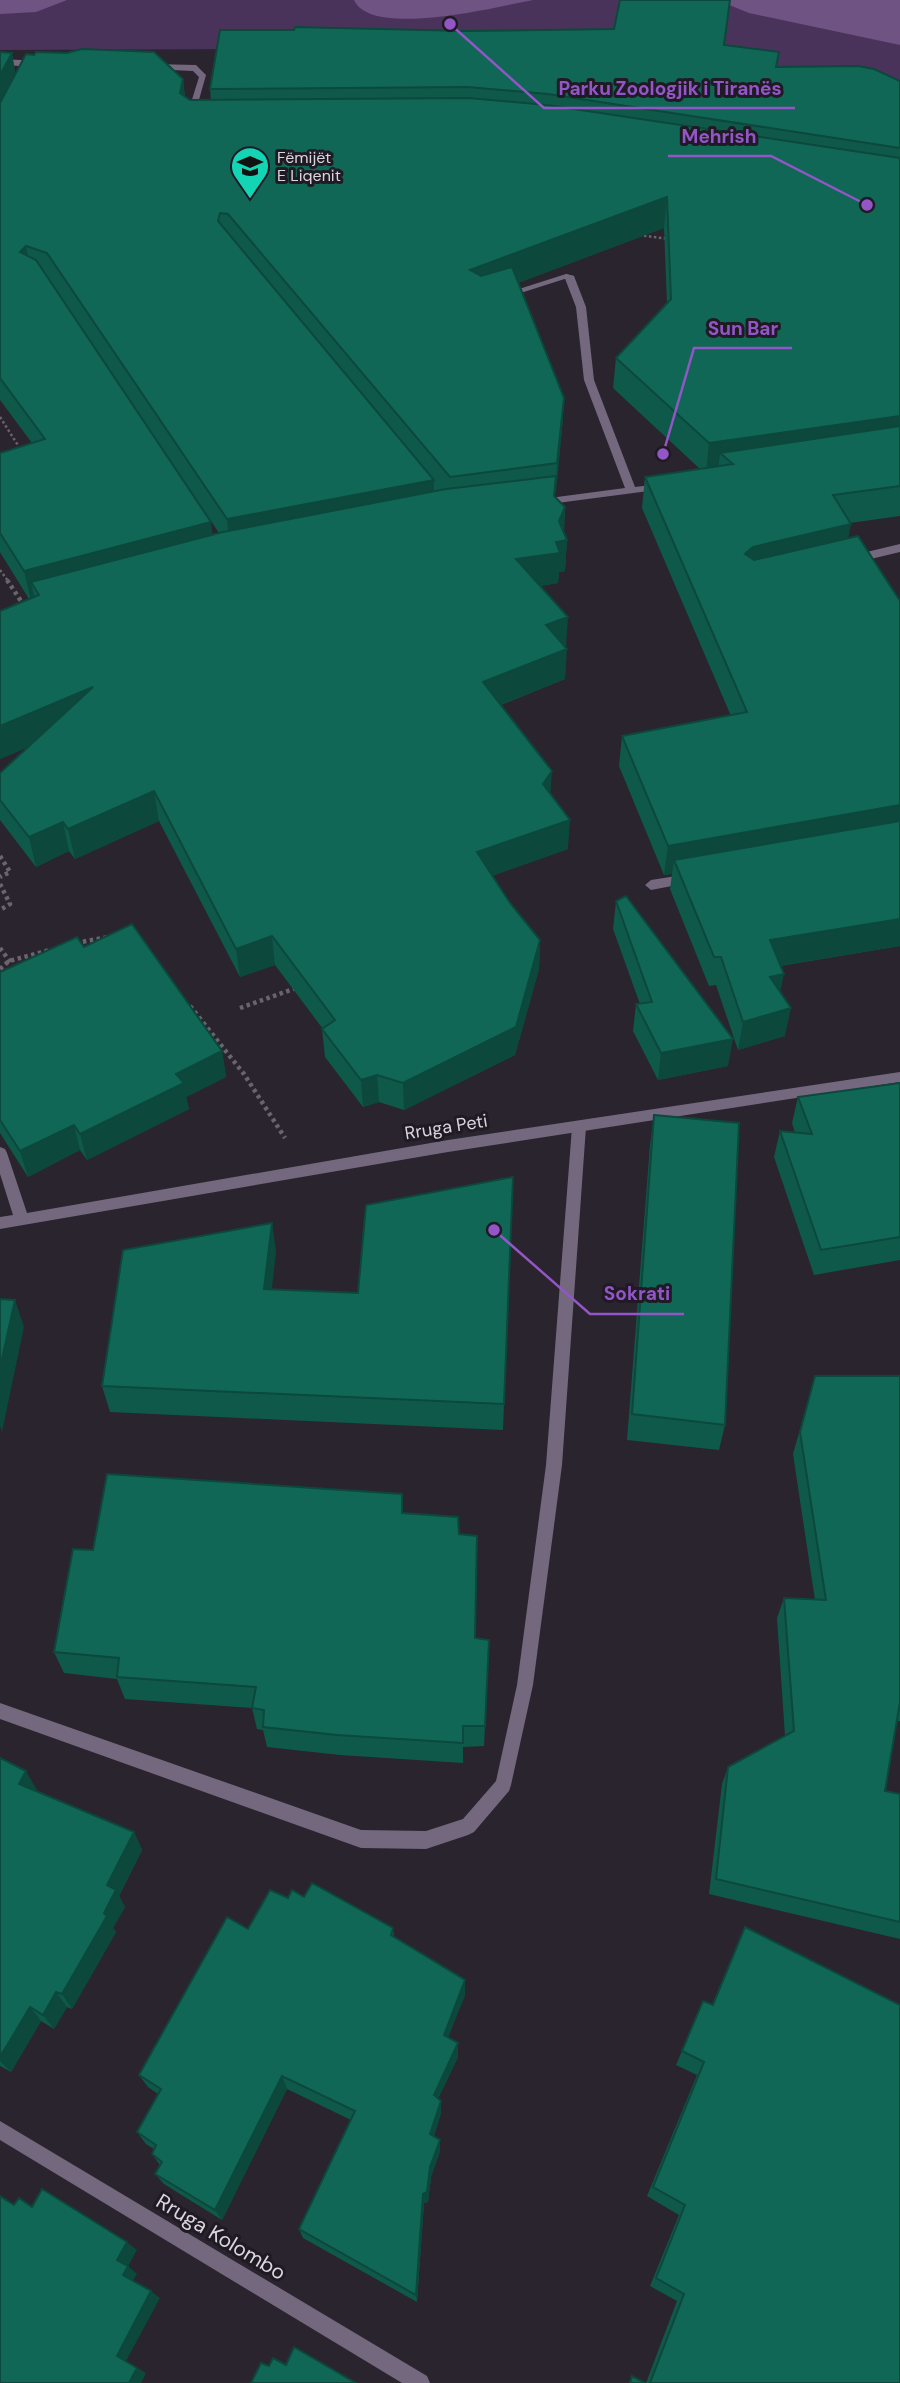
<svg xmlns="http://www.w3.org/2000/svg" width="900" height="2383" viewBox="0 0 900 2383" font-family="'DM Sans',sans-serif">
  <rect width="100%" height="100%" fill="#2a242e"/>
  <!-- green -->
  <path fill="#4a335b" d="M0,0H900V89L484,48L0,50Z"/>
  <!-- water -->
  <path fill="#6f5383" d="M0,0H67L36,12L0,14Z
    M354,0H533C500,6 371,39 354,0Z
    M717,0H900V45L749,13Z"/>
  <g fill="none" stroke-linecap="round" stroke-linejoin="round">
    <!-- path-far1 -->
    <path stroke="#6a646d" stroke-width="2.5" stroke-dasharray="2.5 2.5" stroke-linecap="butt" d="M639,235L669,239
      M0,417L21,450
      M0,570L8,581"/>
    <!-- path -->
    <path stroke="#6a646d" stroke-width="4.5" stroke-dasharray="3.5 3.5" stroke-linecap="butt" d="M7,580L25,607
      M0,856L10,872L0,877
      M0,884L10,904L0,910
      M76,943L108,937
      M0,948L11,963
      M0,969L9,961L50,950
      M190,1006L244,1074L285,1138
      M240,1008L299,987"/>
    <!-- service -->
    <path fill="#74687e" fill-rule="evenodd" d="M566,274L574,276L508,297L500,295Z
      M900,544V552L854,563L849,559L850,556Z
      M689,874L695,879L693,882L651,890L645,885L651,880Z
      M579,1121L584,1123L586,1127L562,1465L533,1685L511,1785L509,1791L474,1832L468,1835L426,1849L361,1848L0,1719V1703L361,1830L426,1831L463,1819L496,1781L517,1685L546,1465L572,1127L574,1123Z"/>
    <!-- minor -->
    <path fill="#74687e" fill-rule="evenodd" d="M0,59L41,61L45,64L41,67L0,65Z
      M152,64L196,65L206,75L193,121L186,119L199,77L193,71L149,69V65Z
      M566,274L574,276L586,307L594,380L635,487L660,484L665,487L664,489L542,505L537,502L542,499L625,488L584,380L576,307L564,276Z
      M900,1072V1082L448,1152L0,1229V1217L13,1215L0,1174V1147L5,1149L7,1153L27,1213L448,1140Z
      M0,2121L427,2376L430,2383H402L0,2140Z"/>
  </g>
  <!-- wall -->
  <path fill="#0f594a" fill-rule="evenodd" d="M725,45L779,52L777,67L900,81V516L850,523L848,538L900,601V946L780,966V992L785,1036L738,1050L716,985L709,986L670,889L672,874L664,875L619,766L622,736L731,716L642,508L645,477L700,469L613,388L616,358L667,303L664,228L518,283L564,398L562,429L555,496L565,507L564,533L567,540L565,571L559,572L558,583L540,586L566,647L565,679L501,705L550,793L568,849L492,876L510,903L540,940L539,969L515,1055L404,1110L379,1102L363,1107L325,1057L322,1029H323L275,965L240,977L159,821L75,859L69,851L36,867L0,820V773L28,747L0,759L29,599L0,552V453L32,443L0,400V52L12,53L15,75L183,79L185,97L190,100H211L210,89ZM51,283L52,284L219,533L213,535Z
    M616,901L728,1066L658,1080L633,1031L636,1004H640L613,929Z
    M84,947L222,1051L226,1077L186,1097L189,1109L87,1160L80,1150L28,1177L0,1133V972Z
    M900,1083V1260L814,1275L774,1157L780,1131L795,1133L792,1123L798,1097Z
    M654,1115L725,1425L719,1450L627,1440L650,1145Z
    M513,1177L503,1430L110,1412L102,1386L276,1251L271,1289L358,1293Z
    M815,1376H900V1721H897L885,1791L900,1794V1939L709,1894L722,1784L728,1767L785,1736L777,1618L784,1598L815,1600L793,1454Z
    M403,1513L459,1534L475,1638L489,1640L484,1746L463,1747V1763L340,1755L267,1747L263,1730L257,1729L252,1708L125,1699L117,1679L64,1673L54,1652L93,1550Z
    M0,1758L37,1790L36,1791L134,1832L142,1850L119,1896L125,1907L113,1928L116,1932L72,2009L67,2007L54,2029L41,2021L11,2072L0,2066Z
    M304,1897L393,1928L394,1937L465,1995L448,2037L458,2043V2057L438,2099L441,2101V2113L434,2136L440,2140V2151L431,2177L428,2202L424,2203L417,2302L303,2238L299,2229L351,2120L287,2089L222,2220L164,2184L155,2174L160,2165L152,2154L154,2149L146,2144L137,2132L158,2094L148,2087L139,2075L248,1929L288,1898Z
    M745,1927L900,2383H646L677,2301L650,2286L679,2215L647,2196L697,2075L676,2065L703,2001L712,2005L738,1943Z"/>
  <!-- shaded-wall -->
  <path fill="#0c483c" d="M12,53L17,83L0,116V75Z
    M183,79L186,109L180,93Z
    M667,197L664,228L470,301V270Z
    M26,246L32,277L20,252Z
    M564,398L562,429L556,494L557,463Z
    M900,416V445L720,453L718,472L706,474L709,443Z
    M434,480V510L230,549L227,519Z
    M565,507L563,538L567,540L565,571L559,572L558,583L515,590L516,559L559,521Z
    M211,522L215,552L39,595L31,582L35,600L31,601L24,571Z
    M851,524L845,554L748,577L745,554L753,547Z
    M568,617L566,647L546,625Z
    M567,649L565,679L482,712L483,682Z
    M93,687L99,717L0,759V726Z
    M552,771L550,800L543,784Z
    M154,791L159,821L75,859L68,829Z
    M900,805V832L674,860L672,874L664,875L668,846Z
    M570,820L568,849L477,881V852Z
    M63,822L69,851L36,867L29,837Z
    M900,919V946L764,968L770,940Z
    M272,936L275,965L240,977L236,949Z
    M540,940L539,969L515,1055L404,1110L403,1083Z
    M784,974L778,1003L770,977Z
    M791,1008L785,1036L738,1050L743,1022Z
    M733,1039L728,1066L658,1080L661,1053Z
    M222,1051L226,1077L186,1097L189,1109L87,1160L80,1134L176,1074Z
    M377,1075L379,1102L363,1107L361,1080Z
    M74,1125L80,1150L28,1177L20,1151Z
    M272,1223L276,1251L269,1316L264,1289Z
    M15,1300L24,1327L2,1432L0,1426V1368Z
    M26,1771L37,1790L30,1804L19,1784Z
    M134,1832L142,1850L119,1896L125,1907L113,1928L116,1932L72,2009L62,1994L107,1885Z
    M465,1980V1995L444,2048V2035Z
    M56,1992L67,2007L54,2029L43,2015Z
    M30,2007L41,2021L11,2072L0,2061V2057Z
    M458,2043V2057L434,2107V2095Z
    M282,2076L287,2089L222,2220L215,2210Z
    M441,2101V2113L431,2145L430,2134Z
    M440,2140V2151L431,2177L428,2202L424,2203L417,2302L416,2295L423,2194L430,2167Z
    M127,2242L137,2250L127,2268L117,2260Z
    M128,2266L137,2274L132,2282L123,2275Z
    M151,2291L160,2298L126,2361L146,2373L141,2383H129L117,2356Z"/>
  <!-- building -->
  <path fill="#116756" stroke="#0c483c" stroke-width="2" d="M620,0H730L724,45L779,52L776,67L858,66L874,69L900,81V148L548,94L468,87L210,89L220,30H294L295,27L465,31L614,29Z
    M82,49L154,52L183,79L180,93L190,100L468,98L547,105L900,158V416L709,443L616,358L671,299L667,197L470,270L481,276L512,267L564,398L557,463L450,477L228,214L220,213L218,221L434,480L227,519L47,253L26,246L20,252L36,260L211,522L24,571L0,533V453L45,439L0,378V103L26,54L34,55L36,52L67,53Z
    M0,52L12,53L0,75Z
    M900,426V486L833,495L851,524L753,547L745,554L754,560L858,536L900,601V805L668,846L622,736L747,712L645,477L733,464L720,453Z
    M556,476L554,496L565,507L559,521L567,540L556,542L560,553L516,559L568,617L546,625L567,649L483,682L552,771L543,784L570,820L477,852L510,903L540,940L516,1027L403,1083L377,1075L361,1080L322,1029L335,1020L272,936L236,949L154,791L68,829L63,822L29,837L0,800V773L93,687L0,726V611L39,595L31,582L223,532L446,489Z
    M900,821V919L770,940L784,974L770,977L791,1008L743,1022L721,957H714L674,860Z
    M626,896L733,1039L661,1053L636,1004L652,1002L616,901Z
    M132,924L222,1051L176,1074L184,1083L80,1134L74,1125L20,1151L0,1120V972L77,937L84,947Z
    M900,1083V1237L821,1250L780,1131L812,1134L798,1097Z
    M654,1115L739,1123L725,1425L632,1414Z
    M513,1177L504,1404L102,1386L123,1250L272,1223L264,1289L358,1293L366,1205Z
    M0,1299L15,1300L0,1368Z
    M815,1376H900V1702L885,1791L900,1794V1922L716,1879L728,1767L794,1731L784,1598L826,1600L800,1432Z
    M107,1474L402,1494V1513L458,1517L459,1534L477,1536L475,1638L489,1640L485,1726H463V1743L337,1735L263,1727L264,1710L252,1708L256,1687L117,1677L119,1658L54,1652L73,1549L93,1550Z
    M0,1758L26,1771L19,1784L134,1832L107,1885L116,1890L104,1913L107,1916L62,1994L56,1992L43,2015L30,2007L0,2057Z
    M312,1883L393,1928L391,1935L465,1980L444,2035L458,2043L434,2095L441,2101L430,2134L440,2140L430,2167L427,2192L423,2194L416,2295L299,2229L355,2111L282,2076L215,2210L155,2174L162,2162L152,2154L156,2145L137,2132L161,2089L139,2075L227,1917L248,1929L270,1890L288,1898L292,1890L304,1897Z
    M745,1927L900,2005V2383H650L684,2294L656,2278L685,2205L653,2187L704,2062L682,2051L703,2001L713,2005Z
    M42,2189L127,2242L117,2260L128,2266L123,2275L151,2291L117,2356L137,2368L129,2383H0V2196L14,2205L19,2198L32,2207Z
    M294,2347L356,2383H251L261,2363L269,2366L273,2358L286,2365Z
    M632,2376L645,2383H630Z"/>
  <!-- icons -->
  <defs>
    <symbol id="school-pin" viewBox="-11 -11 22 30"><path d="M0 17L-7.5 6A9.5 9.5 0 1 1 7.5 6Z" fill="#14d5b3" stroke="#201a25"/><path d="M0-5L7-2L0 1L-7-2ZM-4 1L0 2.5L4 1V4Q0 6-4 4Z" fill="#111"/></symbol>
  </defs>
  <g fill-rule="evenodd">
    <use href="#school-pin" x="228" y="144" width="44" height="60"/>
  </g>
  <g text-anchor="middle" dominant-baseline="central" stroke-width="6" stroke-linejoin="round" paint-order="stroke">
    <!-- far-poi labels -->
    <g font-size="16" fill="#dad6dd" stroke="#201a25" text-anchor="start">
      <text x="277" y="157">Fëmijët<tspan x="277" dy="18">E Liqenit</tspan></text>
    </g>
    <!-- street labels -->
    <g font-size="18" fill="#dad6dd" stroke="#201a25">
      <text transform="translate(446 1127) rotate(-9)">Rruga Peti</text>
    </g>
    <!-- near-street labels -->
    <g font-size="21" fill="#dad6dd" stroke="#201a25">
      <text transform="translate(221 2237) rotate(31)">Rruga Kolombo</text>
    </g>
  </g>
  <!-- callouts -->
  <path fill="none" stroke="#9356c6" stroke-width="2.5" d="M450 24L544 108H795M867 205L771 156H668M663 454L694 348H792M494 1230L590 1314H684"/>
  <g fill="#9356c6" stroke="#201a25" stroke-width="2.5">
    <circle cx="450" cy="24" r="7"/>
    <circle cx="867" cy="205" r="7"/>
    <circle cx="663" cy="454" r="7"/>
    <circle cx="494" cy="1230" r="7"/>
  </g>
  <g font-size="19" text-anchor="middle" font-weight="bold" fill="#9356c6" stroke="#201a25" stroke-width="6" stroke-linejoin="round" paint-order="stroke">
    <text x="670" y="95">Parku Zoologjik i Tiranës</text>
    <text x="719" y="143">Mehrish</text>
    <text x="743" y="335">Sun Bar</text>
    <text x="637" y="1300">Sokrati</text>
  </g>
</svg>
